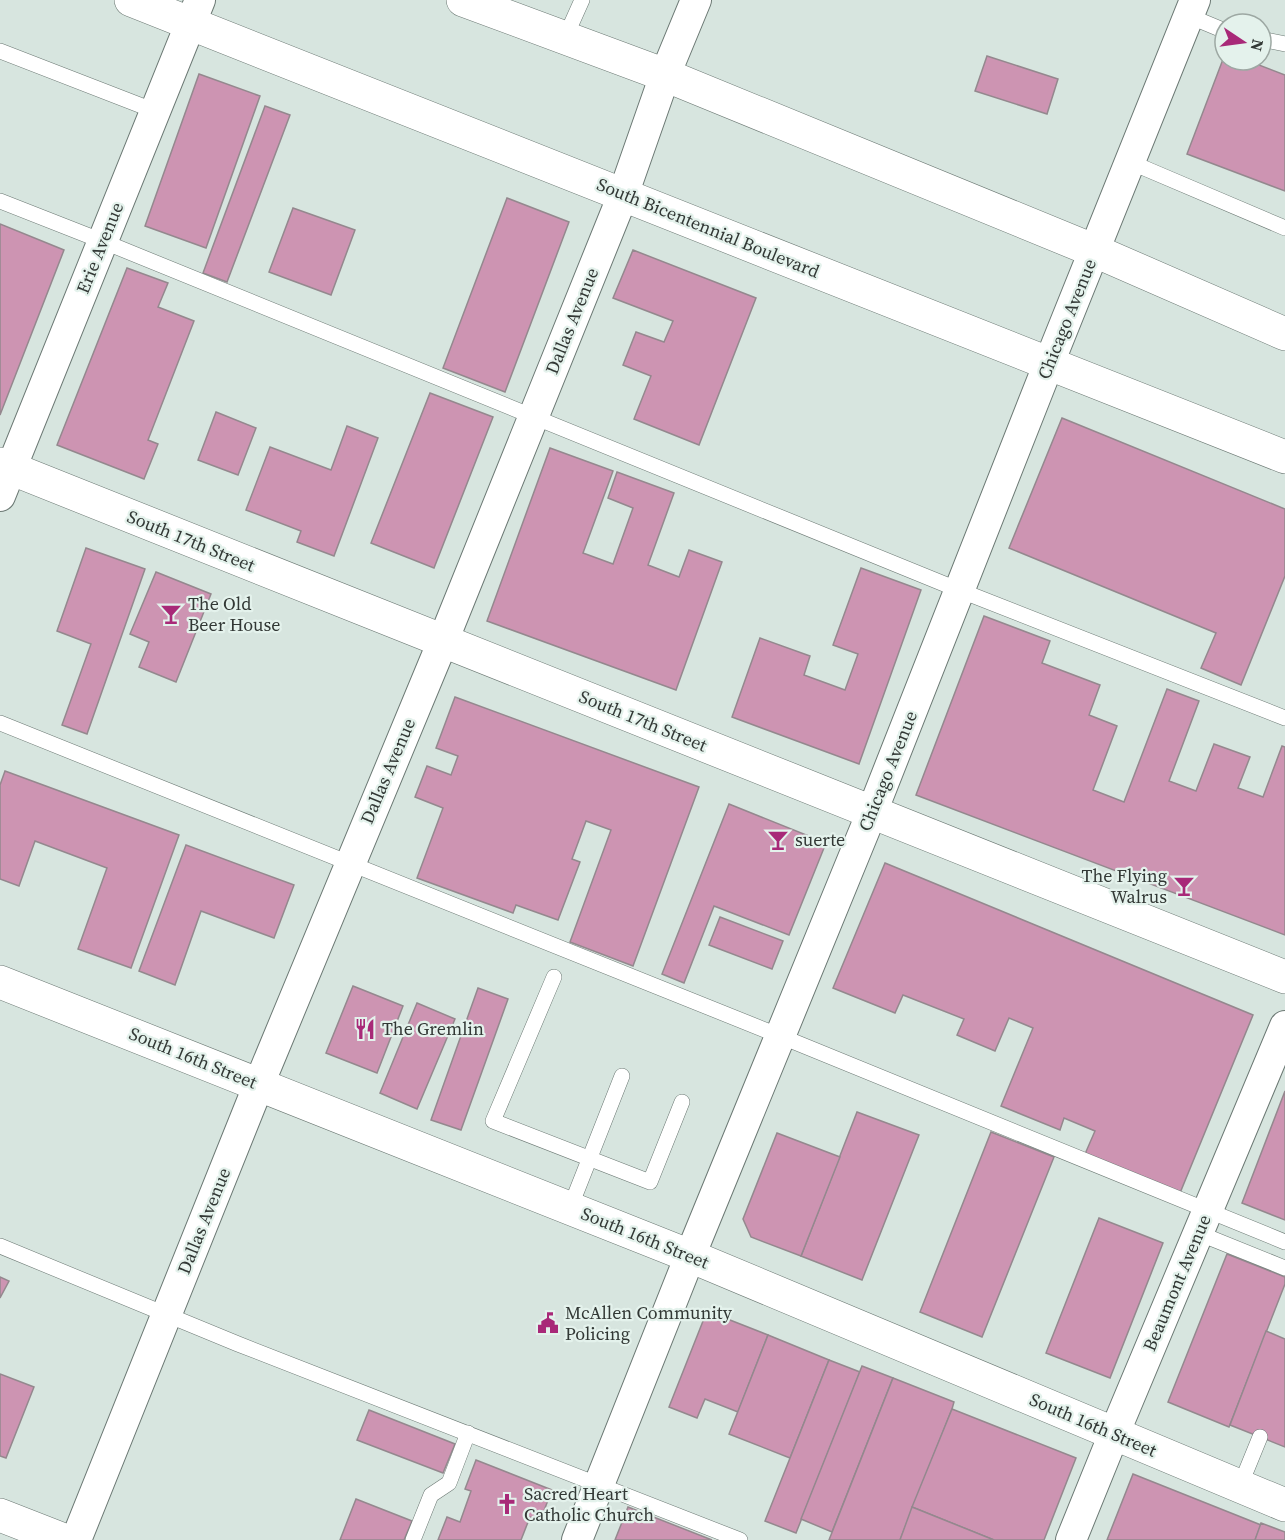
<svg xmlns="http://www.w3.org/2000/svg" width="1285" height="1540" font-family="'Source Serif 4',serif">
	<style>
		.building { fill: #cd94b2; stroke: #94888e; stroke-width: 1.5 }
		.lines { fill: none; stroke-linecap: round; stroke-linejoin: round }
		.lane-casing { stroke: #6c7974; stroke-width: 16 }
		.street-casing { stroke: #6c7974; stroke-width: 32 }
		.secondary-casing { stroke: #6c7974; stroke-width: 34 }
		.lane { stroke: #fff; stroke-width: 15 }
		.street { stroke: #fff; stroke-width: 30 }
		.secondary { stroke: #fff; stroke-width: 33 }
		.labels { text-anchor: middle; stroke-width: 4.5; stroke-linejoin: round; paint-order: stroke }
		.street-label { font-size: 18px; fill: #323835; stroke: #e4f2ec }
		.poi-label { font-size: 18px; fill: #323835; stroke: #e4f2ec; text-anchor: start }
	</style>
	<rect width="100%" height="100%" fill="#d7e5df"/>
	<g class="building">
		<polygon points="1225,54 1225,60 1246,60 1285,75 1285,191 1187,154"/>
		<polygon points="987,56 1058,79 1047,114 975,91"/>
		<polygon points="199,74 260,96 206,248 145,226"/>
		<polygon points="265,106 290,115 227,282 203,273"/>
		<polygon points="507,198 569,222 505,392 443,368"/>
		<polygon points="293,208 355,230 331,295 269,272"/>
		<polygon points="0,224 64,250 0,415"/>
		<polygon points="633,250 756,298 699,445 634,419 651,376 623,365 636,332 664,342 673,321 613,298"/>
		<polygon points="127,268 168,283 158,307 194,321 148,440 158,444 144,479 57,445"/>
		<polygon points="430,393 493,417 434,568 371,543"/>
		<polygon points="216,412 256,428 238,475 198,460"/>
		<polygon points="1062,418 1285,509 1285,576 1241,685 1201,668 1216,633 1009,548"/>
		<polygon points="347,426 378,438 334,556 297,542 301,531 246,510 270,447 331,470"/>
		<polygon points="550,448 613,471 583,553 613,564 633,508 608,498 617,472 674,493 648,565 679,577 689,550 722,562 676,690 487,621"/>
		<polygon points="86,548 145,569 87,734 62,725 91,644 57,631"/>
		<polygon points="861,568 921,590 859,764 732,717 760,638 810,656 804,675 845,690 858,654 833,645"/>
		<polygon points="156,572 211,594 176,682 139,667 149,642 130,634"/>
		<polygon points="984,616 1050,641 1042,663 1100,685 1089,715 1117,726 1093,790 1124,802 1167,689 1199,701 1169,781 1196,791 1214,744 1250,757 1238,788 1263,797 1282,746 1285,747 1285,935 916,795"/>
		<polygon points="455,697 699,787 633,966 570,942 611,830 586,821 572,859 580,862 558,920 516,905 513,913 417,878 443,808 415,797 427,766 451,775 458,756 436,748"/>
		<polygon points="5,771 179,835 131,968 78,949 107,868 35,841 19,886 0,879 0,785"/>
		<polygon points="729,804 826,843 789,935 714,906 684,983 662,974"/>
		<polygon points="186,845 294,885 274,938 201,911 175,985 139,971"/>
		<polygon points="885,863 1253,1015 1180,1193 1085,1154 1095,1131 1064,1118 1060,1130 1001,1106 1033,1028 1009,1018 995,1051 957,1035 964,1019 903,995 895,1013 833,988"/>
		<polygon points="720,917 783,941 772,969 709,945"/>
		<polygon points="353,986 403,1006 377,1073 326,1053"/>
		<polygon points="478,988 508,999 461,1130 431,1120"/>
		<polygon points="417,1003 455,1019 417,1109 380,1093"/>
		<polygon points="1285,1091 1285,1220 1242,1203"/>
		<polygon points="857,1112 919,1135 862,1280 801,1256"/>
		<polygon points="991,1132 1054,1157 982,1337 920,1312"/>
		<polygon points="777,1133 840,1157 801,1256 751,1237 743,1219"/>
		<polygon points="1099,1218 1163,1243 1110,1378 1046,1353"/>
		<polygon points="1227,1254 1285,1277 1285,1284 1229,1427 1168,1402"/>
		<polygon points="0,1277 9,1281 0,1298"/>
		<polygon points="707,1311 768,1335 738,1412 705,1399 697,1418 669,1407"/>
		<polygon points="1266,1331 1285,1339 1285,1447 1230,1425"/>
		<polygon points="768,1335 829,1360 790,1458 729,1434"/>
		<polygon points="829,1360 860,1372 796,1533 765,1521"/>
		<polygon points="862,1366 893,1378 832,1532 801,1519"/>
		<polygon points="0,1374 34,1387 6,1458 0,1456"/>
		<polygon points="893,1378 954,1402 952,1409 900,1540 829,1540"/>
		<polygon points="952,1409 1076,1458 1044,1540 994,1540 912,1507"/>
		<polygon points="369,1410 455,1444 443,1473 357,1440"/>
		<polygon points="476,1460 552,1490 540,1521 530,1517 521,1540 438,1540 447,1517 460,1522 471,1491 465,1489"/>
		<polygon points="1133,1474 1261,1525 1255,1540 1107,1540"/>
		<polygon points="356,1499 412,1521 404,1540 340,1540"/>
		<polygon points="628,1507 712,1540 615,1540"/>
		<polygon points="912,1507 994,1540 900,1540"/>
		<polygon points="1261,1523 1285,1532 1285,1540 1255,1540"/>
	</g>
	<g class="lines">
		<defs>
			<g id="lane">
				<polyline points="1189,16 1225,31"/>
				<polyline points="565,38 582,0"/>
				<polyline points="1261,39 1285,44"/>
				<polyline points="0,51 155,111"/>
				<polyline points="1130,162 1285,228"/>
				<polyline points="0,201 102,241 959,590 1285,718"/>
				<polyline points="0,723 780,1036 1285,1242"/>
				<polyline points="554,977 493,1121 650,1182 682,1102"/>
				<polyline points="570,1208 622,1076"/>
				<polyline points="1198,1233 1285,1268"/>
				<polyline points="0,1246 238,1344 740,1540"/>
				<polyline points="1240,1486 1260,1437"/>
				<polyline points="413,1540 431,1495 449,1483 468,1433"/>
			</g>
			<g id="street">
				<polyline points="0,496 200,0"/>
				<polyline points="76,1540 259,1084 443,641 623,195 665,75 696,0"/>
				<polyline points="577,1540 690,1256 872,812 1049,363 1195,0"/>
				<polyline points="1071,1540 1114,1434 1285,1026"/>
			</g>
			<g id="secondary">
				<polyline points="131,0 1285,457"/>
				<polyline points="463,0 665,75 1095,251 1285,334"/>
				<polyline points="0,464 1285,977"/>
				<polyline points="0,982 690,1256 1285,1505"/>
				<polyline points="0,1515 64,1540"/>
			</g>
		</defs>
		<use href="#lane" class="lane-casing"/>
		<use href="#street" class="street-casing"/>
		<use href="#secondary" class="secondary-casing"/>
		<use href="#lane" class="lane"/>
		<use href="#street" class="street"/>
		<use href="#secondary" class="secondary"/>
	</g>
	<defs>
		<symbol id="bar-bare" viewBox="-9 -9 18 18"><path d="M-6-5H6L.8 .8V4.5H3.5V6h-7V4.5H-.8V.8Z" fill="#a82978" stroke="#e4f2ec" stroke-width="2.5" paint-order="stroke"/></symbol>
		<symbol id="restaurant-bare" viewBox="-9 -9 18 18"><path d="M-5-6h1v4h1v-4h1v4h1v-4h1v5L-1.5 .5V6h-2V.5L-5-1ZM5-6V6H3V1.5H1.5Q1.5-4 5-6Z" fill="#a82978" stroke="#e4f2ec" stroke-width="2.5" paint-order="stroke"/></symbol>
		<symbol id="civic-bare" viewBox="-9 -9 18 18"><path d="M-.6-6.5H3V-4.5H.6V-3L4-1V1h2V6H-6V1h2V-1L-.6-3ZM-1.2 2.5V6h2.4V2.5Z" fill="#a82978" stroke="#e4f2ec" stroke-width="2.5" paint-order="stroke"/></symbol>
		<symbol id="church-bare" viewBox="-9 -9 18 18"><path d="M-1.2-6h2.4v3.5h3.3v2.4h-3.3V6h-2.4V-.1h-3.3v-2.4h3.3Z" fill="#a82978" stroke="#e4f2ec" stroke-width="2.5" paint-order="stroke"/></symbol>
	</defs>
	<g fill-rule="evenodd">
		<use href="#bar-bare" x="156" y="599" width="30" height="30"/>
		<use href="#bar-bare" x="763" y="825" width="30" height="30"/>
		<use href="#bar-bare" x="1169" y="871" width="30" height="30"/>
		<use href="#restaurant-bare" x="350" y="1014" width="30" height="30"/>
		<use href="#civic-bare" x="533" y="1308" width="30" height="30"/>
		<use href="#church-bare" x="492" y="1489" width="30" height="30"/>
	</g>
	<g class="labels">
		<g class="street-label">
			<text transform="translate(708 228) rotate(22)" y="6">South Bicentennial Boulevard</text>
			<text transform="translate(100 248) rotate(-68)" y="6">Erie Avenue</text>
			<text transform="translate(1067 319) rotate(-68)" y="6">Chicago Avenue</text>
			<text transform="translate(572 321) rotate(-68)" y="6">Dallas Avenue</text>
			<text transform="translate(191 541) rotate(22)" y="6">South 17th Street</text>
			<text transform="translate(643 721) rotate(22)" y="6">South 17th Street</text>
			<text transform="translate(388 771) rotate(-67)" y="6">Dallas Avenue</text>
			<text transform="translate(888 771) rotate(-68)" y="6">Chicago Avenue</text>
			<text transform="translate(193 1058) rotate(22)" y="6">South 16th Street</text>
			<text transform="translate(204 1221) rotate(-68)" y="6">Dallas Avenue</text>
			<text transform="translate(645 1238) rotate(22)" y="6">South 16th Street</text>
			<text transform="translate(1177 1283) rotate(-67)" y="6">Beaumont Avenue</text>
			<text transform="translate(1093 1425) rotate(23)" y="6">South 16th Street</text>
		</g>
		<g class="poi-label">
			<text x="188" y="610">The Old<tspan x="188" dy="21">Beer House</tspan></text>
			<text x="795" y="846">suerte</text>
			<text x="1167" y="882" text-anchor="end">The Flying<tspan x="1167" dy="21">Walrus</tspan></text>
			<text x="382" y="1035">The Gremlin</text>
			<text x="565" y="1319">McAllen Community<tspan x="565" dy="21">Policing</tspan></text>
			<text x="524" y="1500">Sacred Heart<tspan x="524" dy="21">Catholic Church</tspan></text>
		</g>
	</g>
	<g transform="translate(1243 42) rotate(103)"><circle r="28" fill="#e4f2ec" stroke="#9da8a3" stroke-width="1.5"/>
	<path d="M0-4.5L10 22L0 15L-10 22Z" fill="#a82978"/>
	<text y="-9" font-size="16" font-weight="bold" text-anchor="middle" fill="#323835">N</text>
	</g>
</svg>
